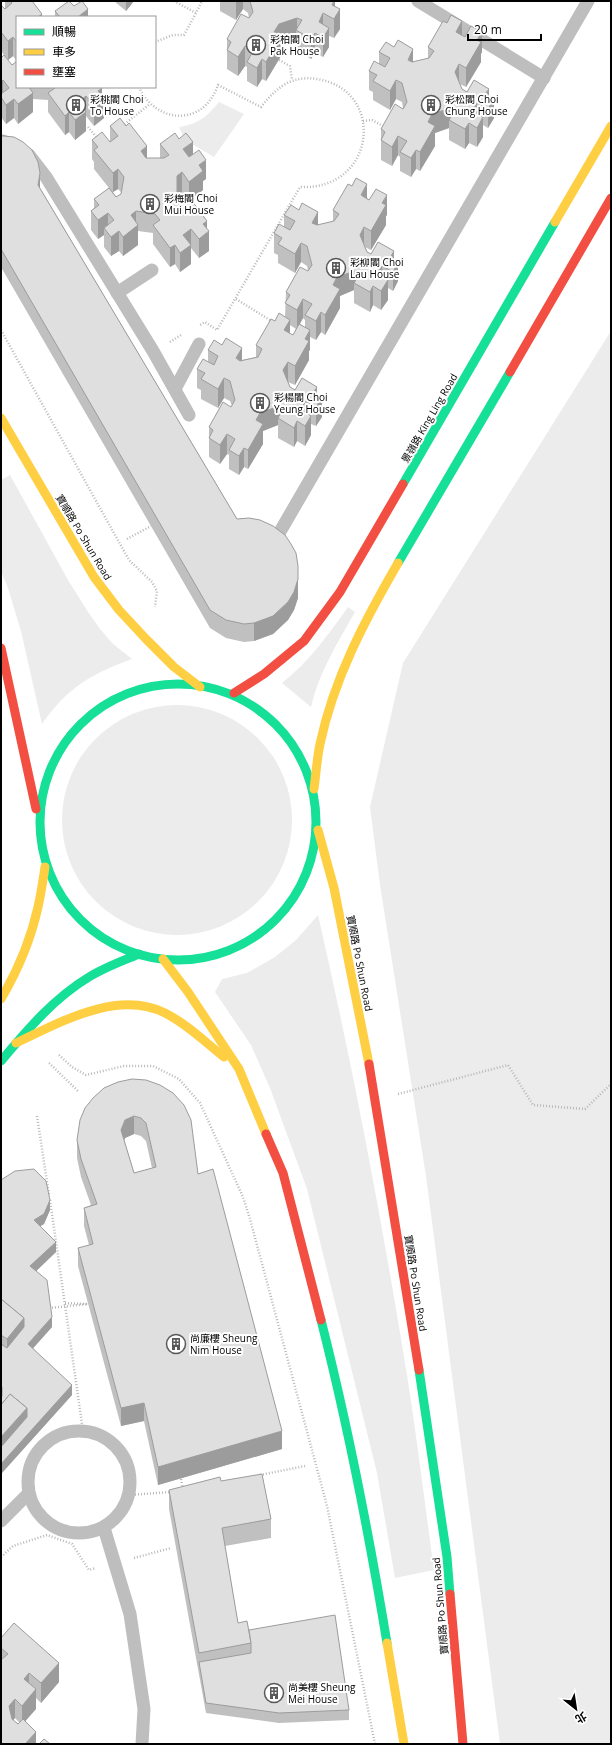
<svg xmlns="http://www.w3.org/2000/svg" width="612" height="1745" font-family="'Open Sans','Noto Sans TC',sans-serif">
	<style>
		.green { fill: #ececec }
		.lines { fill: none; stroke-linecap: round; stroke-linejoin: round }
		.path { stroke: #b9b9b9; stroke-width: 2.5; stroke-dasharray: 1 2; stroke-linecap: butt }
		.lane { stroke: #bebebe; stroke-width: 13 }
		.fast { stroke: #16e098; stroke-width: 9 }
		.slow { stroke: #ffcf43; stroke-width: 9 }
		.jam { stroke: #f24e42; stroke-width: 9 }
		.path-bridge { stroke: #b9b9b9; stroke-width: 2.5; stroke-dasharray: 1 2; stroke-linecap: butt }
		.wall { fill: #c0c0c0; fill-rule: evenodd }
		.shaded-wall { fill: #9c9c9c }
		.building { fill: #dfdfdf; stroke: #9c9c9c; fill-rule: evenodd }
		.labels { text-anchor: middle; stroke-width: 4; stroke-linejoin: round; paint-order: stroke }
		.poi-label { font-size: 10px; fill: #000; stroke: #fff; text-anchor: start }
		.street-label { font-size: 10px; fill: #000; stroke: #fff }
	</style>
	<rect width="100%" height="100%" fill="#fff"/>
	<g class="green">
		<path d="M 219,102 L 244,114 L 214,157 L 185,140 L 179,127 C 198,124 207,117 219,102 Z"/>
		<polygon points="611,331 611,1744 500,1744 426,1176 380,885 370,807 403,663"/>
		<path d="M 10,475 L 68,580 L 88,612 L 100,629 L 113,644 L 132,659 C 91,674 68,687 42,724 L 21,631 L 8,588 L 1,571 L 1,480 Z"/>
		<path d="M 348,607 L 355,612 C 338,642 319,672 311,707 L 282,683 C 310,661 328,635 348,607 Z"/>
		<circle cx="177" cy="820" r="115"/>
		<path d="M 318,915 C 353,1067 382,1221 407,1375 C 417,1439 425,1505 434,1570 L 395,1578 L 377,1473 L 307,1189 L 270,1088 L 251,1045 L 215,992 L 222,979 L 247,973 L 275,957 L 296,940 Z"/>
	</g>
	<g class="lines">
		<g class="path">
			<polyline points="174,1 196,13 202,1"/>
			<polyline points="155,42 173,35 184,35 196,13"/>
			<polyline points="279,60 290,66 292,80"/>
			<path d="M 139,87 C 150,113 182,126 205,106 C 211,100 215,93 218,85 L 261,107 C 276,88 291,75 317,79 C 387,90 376,191 300,187 L 217,330 L 205,322 L 200,325"/>
			<polyline points="363,121 372,120 385,127"/>
			<polyline points="122,126 150,104"/>
			<polyline points="88,127 98,139"/>
			<polyline points="236,299 273,322"/>
			<polyline points="1,330 115,535 129,560 152,582 157,591 155,607"/>
			<polyline points="170,342 181,335"/>
			<polyline points="127,539 151,526"/>
			<polyline points="59,1055 72,1067 86,1075 124,1066 153,1066 179,1079 200,1103 243,1197 250,1219 327,1506 375,1744"/>
			<polyline points="49,1063 78,1091"/>
			<polyline points="398,1094 508,1065 533,1105 585,1109 611,1084"/>
			<polyline points="37,1116 49,1195"/>
			<polyline points="50,1200 83,1431"/>
			<polyline points="65,1303 88,1304"/>
			<polyline points="260,1475 305,1466"/>
			<polyline points="181,1479 183,1489"/>
			<polyline points="129,1495 171,1492"/>
			<polyline points="1,1557 13,1546 47,1535 72,1544 89,1570 96,1568"/>
			<polyline points="134,1558 171,1548"/>
		</g>
		<g class="lane">
			<polyline points="418,1 544,78"/>
			<polyline points="1,141 3,141 29,155 46,177 153,351 189,415"/>
			<polyline points="117,293 152,270"/>
			<polyline points="175,389 199,344"/>
			<polyline points="274,542 588,1"/>
			<circle cx="79" cy="1482" r="51"/>
			<polyline points="1,1521 29,1493"/>
			<polyline points="104,1528 130,1614 144,1709 142,1744"/>
		</g>
		<g class="fast">
			<polyline points="403,484 555,222"/>
			<polyline points="398,563 510,372"/>
			<circle cx="178" cy="822" r="138"/>
			<path d="M 1,1061 C 27,1030 54,998 89,977 C 105,967 122,961 139,954"/>
			<path d="M 321,1320 C 348,1426 369,1534 387,1643"/>
			<polyline points="419,1370 447,1557 450,1594"/>
		</g>
		<g class="slow">
			<polyline points="555,222 611,126"/>
			<polyline points="1,418 94,577 119,610 146,639 174,667 200,687"/>
			<path d="M 314,789 C 316,774 317,758 320,744 C 334,678 365,620 398,563"/>
			<polyline points="318,830 334,888 369,1064"/>
			<polyline points="163,959 188,992 239,1069 266,1134"/>
			<path d="M 1,999 C 18,970 31,939 38,907 C 41,894 43,880 45,867"/>
			<path d="M 16,1043 C 59,1023 117,989 165,1013 C 187,1024 205,1042 224,1057"/>
			<polyline points="387,1643 404,1744"/>
		</g>
		<g class="jam">
			<polyline points="510,372 611,198"/>
			<polyline points="1,648 36,809"/>
			<polyline points="234,693 264,674 304,641 340,592 403,484"/>
			<polyline points="369,1064 419,1370"/>
			<polyline points="266,1134 283,1173 321,1320"/>
			<polyline points="450,1594 463,1744"/>
		</g>
		<polyline class="path-bridge" points="49,1308 88,1304"/>
	</g>
	<g class="wall">
		<polygon points="5,1 32,1 42,17 17,17 17,87 101,87 104,118 94,126 86,116 86,131 75,140 69,132 65,135 48,112 48,100 33,99 33,112 18,124 14,118 6,124 1,117 1,58 12,65 16,62 16,60 13,56 8,60 1,51 1,5 5,9"/>
		<polygon points="114,1 134,1 126,11"/>
		<polygon points="218,1 335,1 335,7 340,29 334,38 329,36 329,47 323,57 315,53 311,59 296,50 296,37 281,43 281,56 266,81 262,79 257,87 247,81 247,67 245,66 238,76 227,69 227,39 249,18 248,13 243,9 236,20 220,11 220,2"/>
		<polygon points="74,6 88,17 55,17 55,11"/>
		<polygon points="462,35 482,52 481,54 481,62 466,87 460,84 462,89 467,92 489,96 494,118 488,128 483,125 483,137 477,147 469,143 465,149 449,140 449,128 435,133 435,146 420,171 416,169 411,177 400,171 400,157 398,155 392,166 381,160 381,129 403,108 402,102 396,99 390,110 373,100 373,92 369,90 369,71 379,63 379,52 413,62 428,59 428,47"/>
		<path d="M 110,126 L 147,158 L 160,158 L 160,144 L 179,139 L 193,154 L 206,179 L 203,181 L 203,190 L 191,200 L 207,229 L 209,251 L 199,258 L 191,248 L 191,264 L 180,272 L 175,264 L 170,267 L 153,244 L 153,233 L 138,231 L 138,245 L 123,256 L 119,251 L 111,256 L 104,247 L 104,235 L 98,239 L 91,230 L 91,211 L 94,208 L 94,199 L 109,188 L 94,169 L 94,162 L 92,159 L 92,140 L 110,142 ZM 118,189 L 121,192 L 121,194 L 116,197 L 113,192 ZM 182,192 L 187,199 L 182,202 L 177,196 L 177,195 Z"/>
		<polygon points="1,136 40,188 237,519 298,584 298,598 294,610 288,620 273,634 254,641 244,642 226,638 210,628 1,267"/>
		<path d="M 367,198 L 387,215 L 386,216 L 386,225 L 371,250 L 365,247 L 367,252 L 371,254 L 394,259 L 398,281 L 393,291 L 388,288 L 388,300 L 381,310 L 373,305 L 370,312 L 354,303 L 354,290 L 340,296 L 340,308 L 325,335 L 321,332 L 316,340 L 310,337 L 310,350 L 309,351 L 309,360 L 295,385 L 288,382 L 290,387 L 295,390 L 317,395 L 322,417 L 316,426 L 311,424 L 311,435 L 305,446 L 297,441 L 294,447 L 278,438 L 278,425 L 263,431 L 263,444 L 248,469 L 244,467 L 239,475 L 229,469 L 229,455 L 227,454 L 220,464 L 209,457 L 209,427 L 232,406 L 230,401 L 224,398 L 218,408 L 201,399 L 201,390 L 197,388 L 197,369 L 208,362 L 208,350 L 222,345 L 242,360 L 256,357 L 256,345 L 275,321 L 285,317 L 286,292 L 308,271 L 307,266 L 301,262 L 295,273 L 278,263 L 278,255 L 274,253 L 274,233 L 284,226 L 284,215 L 318,225 L 333,222 L 333,210 ZM 303,318 L 305,320 L 305,327 L 300,324 ZM 290,325 L 296,329 L 293,335 L 290,334 Z"/>
		<path d="M 118,1082 L 198,1174 L 282,1449 L 158,1485 L 144,1421 L 121,1426 L 78,1266 L 78,1248 L 89,1245 L 84,1226 L 84,1208 L 91,1205 L 81,1177 L 77,1158 L 77,1140 ZM 134,1134 L 141,1136 L 146,1141 L 152,1168 L 134,1173 L 124,1140 L 125,1138 Z"/>
		<polygon points="1,1180 50,1210 44,1224 40,1226 56,1252 36,1271 52,1327 33,1348 72,1395 1,1474"/>
		<polygon points="221,1481 271,1519 271,1538 225,1546 238,1623 349,1710 349,1720 279,1723 206,1713 169,1509 169,1490"/>
		<path d="M 1,1638 L 59,1682 L 41,1703 L 36,1698 L 36,1709 L 25,1721 L 36,1744 L 1,1744 ZM 15,1718 L 20,1723 L 18,1724 L 13,1720 Z"/>
	</g>
	<g class="shaded-wall">
		<polygon points="126,1 134,1 126,11"/>
		<polygon points="236,1 243,1 243,9 236,20"/>
		<polygon points="334,1 335,1 335,17 340,9 340,29 334,38 334,19 332,5"/>
		<polygon points="88,9 88,17 78,17"/>
		<polygon points="323,13 323,32 319,22"/>
		<polygon points="42,14 42,17 38,17"/>
		<polygon points="297,18 297,31 296,30 296,37 281,43 281,56 266,81 266,62 274,32 279,24"/>
		<polygon points="462,21 462,41 456,32"/>
		<polygon points="329,28 329,47 323,57 323,38"/>
		<polygon points="482,32 482,52 481,54 481,62 466,87 466,68 477,40"/>
		<polygon points="315,33 315,53 311,59 311,39"/>
		<polygon points="13,37 13,56 8,60 8,41"/>
		<polygon points="245,46 245,66 238,76 238,57"/>
		<polygon points="413,49 413,69 408,60"/>
		<polygon points="262,59 262,79 257,87 257,68"/>
		<polygon points="459,64 459,84 455,72"/>
		<polygon points="3,80 3,99 1,97 1,82"/>
		<polygon points="396,80 396,99 390,110 390,91"/>
		<polygon points="26,87 31,87 31,94 33,93 33,112 18,124 18,104"/>
		<polygon points="102,88 102,100 104,99 104,118 94,126 94,106 98,91"/>
		<polygon points="489,89 489,107 494,99 494,118 488,128 488,109 485,94"/>
		<polygon points="86,96 86,131 75,140 75,120 79,102"/>
		<polygon points="14,99 14,118 6,124 6,105"/>
		<polygon points="477,103 477,122 472,111"/>
		<polygon points="451,108 451,121 449,120 449,128 435,133 435,146 420,171 420,152 428,122 432,114"/>
		<polygon points="69,112 69,132 65,135 65,116"/>
		<polygon points="483,117 483,137 477,147 477,128"/>
		<polygon points="469,123 469,143 465,149 465,129"/>
		<polygon points="398,136 398,155 392,166 392,147"/>
		<polygon points="193,142 193,161 183,169 183,149"/>
		<polygon points="147,146 147,165 141,151"/>
		<polygon points="416,150 416,169 411,177 411,158"/>
		<polygon points="206,160 206,179 203,181 203,190 189,201 189,182 199,165"/>
		<polygon points="118,169 118,189 113,192 113,173"/>
		<polygon points="182,172 182,192 177,195 177,214 177,176"/>
		<polygon points="40,173 40,192 38,185"/>
		<polygon points="367,184 367,204 361,195"/>
		<polygon points="387,195 387,215 386,216 386,225 371,250 371,231 382,203"/>
		<polygon points="136,211 136,227 138,225 138,245 123,256 123,237 131,215"/>
		<polygon points="318,212 318,232 312,223"/>
		<polygon points="108,213 108,232 104,228 104,235 98,239 98,220"/>
		<polygon points="207,221 207,233 209,231 209,251 199,258 199,239 203,224"/>
		<polygon points="364,227 364,246 360,235"/>
		<polygon points="191,229 191,264 180,272 180,253 183,235"/>
		<polygon points="119,231 119,251 111,256 111,237"/>
		<polygon points="301,243 301,262 295,273 295,254"/>
		<polygon points="175,245 175,264 170,267 170,248"/>
		<polygon points="394,251 394,270 398,262 398,281 393,291 393,272 390,258"/>
		<polygon points="382,266 382,285 377,274"/>
		<polygon points="355,271 355,284 354,283 354,290 340,296 340,308 325,335 325,315 333,285 337,277"/>
		<polygon points="388,280 388,300 381,310 381,291"/>
		<polygon points="373,286 373,305 370,312 370,292"/>
		<polygon points="303,299 303,318 297,329 297,310"/>
		<polygon points="321,312 321,332 316,340 316,321"/>
		<polygon points="290,320 290,339 284,330"/>
		<polygon points="310,330 310,350 309,351 309,360 295,385 295,366 305,339"/>
		<polygon points="242,348 242,367 236,358"/>
		<polygon points="288,362 288,382 283,370"/>
		<polygon points="224,378 224,398 218,408 218,389"/>
		<polygon points="317,387 317,405 322,397 322,417 316,426 316,407 313,393"/>
		<polygon points="305,401 305,420 301,410"/>
		<polygon points="279,406 279,419 278,418 278,425 263,431 263,444 248,469 248,450 256,420 260,413"/>
		<polygon points="311,416 311,435 305,446 305,426"/>
		<polygon points="297,421 297,441 294,447 294,428"/>
		<polygon points="227,434 227,454 220,464 220,445"/>
		<polygon points="244,448 244,467 239,475 239,456"/>
		<polygon points="298,566 298,598 294,610 288,620 273,634 254,641 254,623"/>
		<polygon points="134,1116 134,1134 125,1138 121,1148 121,1130 125,1120"/>
		<polygon points="50,1200 50,1210 44,1224 34,1230 34,1220"/>
		<polygon points="56,1242 56,1252 30,1277 30,1266"/>
		<polygon points="52,1317 52,1327 28,1354 28,1344"/>
		<polygon points="24,1318 24,1338 7,1358 7,1339"/>
		<polygon points="72,1385 72,1395 1,1474 1,1464"/>
		<polygon points="2,1387 2,1406 1,1408 1,1389"/>
		<polygon points="144,1403 144,1421 121,1426 121,1408"/>
		<polygon points="27,1408 27,1427 1,1457 1,1437"/>
		<polygon points="282,1431 282,1449 158,1485 158,1467"/>
		<polygon points="59,1663 59,1682 41,1703 41,1683"/>
		<polygon points="29,1673 29,1692 24,1679"/>
		<polygon points="36,1689 36,1709 22,1725 22,1706"/>
		<polygon points="15,1699 15,1718 9,1725 9,1706"/>
		<polygon points="36,1732 36,1744 26,1744 26,1743"/>
	</g>
	<g class="building">
		<polygon points="10,1 32,1 42,14 38,17 17,17 17,42 13,37 8,41 1,32 1,5 5,9 12,3"/>
		<polygon points="69,1 74,6 82,1 88,9 78,17 60,17 55,11"/>
		<polygon points="250,1 334,1 332,5 340,9 334,19 323,13 319,22 329,28 323,38 315,33 311,39 296,30 302,20 297,18 279,24 274,32 281,36 266,62 262,59 257,68 247,62 253,51 245,46 238,57 227,50 231,42 227,39 241,14 249,18 253,12"/>
		<polygon points="451,15 462,21 456,32 465,37 471,26 482,32 477,40 481,42 466,68 459,64 455,72 462,89 467,92 474,80 489,89 485,94 494,99 488,109 477,103 472,111 483,117 477,128 469,123 465,129 449,120 455,110 451,108 432,114 428,122 435,126 420,152 416,150 411,158 400,152 407,141 398,136 392,147 381,140 385,132 381,129 395,104 403,109 407,102 402,83 396,80 390,91 373,81 377,75 369,71 374,61 385,67 390,58 379,52 386,42 394,47 398,40 413,49 408,60 412,62 429,58 434,51 428,47 443,21 447,23"/>
		<polygon points="4,55 12,65 16,62 17,55 17,87 29,87 33,93 18,104 14,99 6,105 1,97 1,94 9,88 3,80 1,82 1,58"/>
		<polygon points="54,87 101,87 102,88 98,91 104,99 94,106 86,96 79,102 86,112 75,120 69,112 65,116 48,93 55,88"/>
		<polygon points="120,118 126,126 129,123 147,146 141,151 146,158 164,158 169,155 160,144 175,133 179,139 186,133 193,142 183,149 189,157 199,150 206,160 199,165 203,171 189,182 182,172 177,176 177,195 182,202 189,197 207,221 203,224 209,231 199,239 191,229 183,235 191,245 180,253 175,245 170,248 153,225 160,220 155,214 136,211 131,215 138,225 123,237 119,231 111,237 104,228 114,220 108,213 98,220 91,211 99,205 94,199 109,188 116,197 121,194 124,177 118,169 113,173 94,150 98,147 92,140 102,132 110,142 118,136 110,126"/>
		<polygon points="1,136 4,136 14,137 23,142 32,150 38,162 40,173 38,185 237,519 249,518 260,520 273,526 285,535 291,544 296,553 298,566 298,579 294,592 288,602 273,616 254,623 244,624 226,620 210,610 1,249"/>
		<polygon points="356,178 367,184 361,195 369,200 376,189 387,195 382,203 386,205 371,231 364,227 360,235 367,252 371,254 378,242 394,251 390,258 398,262 393,272 382,266 377,274 388,280 381,291 373,286 370,292 354,283 360,273 355,271 337,277 333,285 340,289 325,315 321,312 316,321 305,315 312,304 303,299 297,310 285,303 290,295 286,292 300,267 308,271 312,265 307,246 301,243 295,254 278,244 282,238 274,233 279,224 290,230 295,221 284,215 291,205 299,210 302,203 318,212 312,223 317,225 334,221 339,214 333,210 348,184 352,186"/>
		<polygon points="279,313 290,320 284,330 293,335 299,324 310,330 305,339 309,341 295,366 288,362 283,370 290,387 295,390 302,378 317,387 313,393 322,397 316,407 305,401 301,410 311,416 305,426 297,421 294,428 278,418 283,409 279,406 260,413 256,420 263,424 248,450 244,448 239,456 229,450 235,439 227,434 220,445 209,438 213,430 209,427 223,402 231,407 235,400 230,381 224,378 218,389 201,379 205,373 197,369 203,359 214,365 218,356 208,350 214,340 222,345 226,338 242,348 236,358 240,361 258,357 262,349 256,345 271,319 275,321"/>
		<path d="M 132,1079 L 146,1080 L 160,1085 L 173,1093 L 184,1105 L 191,1120 L 198,1174 L 213,1169 L 282,1431 L 158,1467 L 144,1403 L 121,1408 L 78,1248 L 93,1244 L 84,1208 L 97,1204 L 81,1159 L 77,1140 L 80,1120 L 85,1108 L 93,1098 L 104,1088 L 118,1082 ZM 134,1116 L 141,1118 L 146,1123 L 156,1167 L 134,1173 L 121,1130 L 125,1120 Z"/>
		<polygon points="34,1169 46,1181 50,1200 44,1214 34,1220 56,1242 30,1266 47,1280 52,1317 28,1344 72,1385 1,1464 1,1447 27,1417 27,1408 10,1394 1,1405 1,1398 2,1396 2,1387 1,1386 1,1344 7,1348 24,1327 24,1318 1,1299 1,1180 15,1171"/>
		<polygon points="1,1299 24,1318 7,1339 1,1335"/>
		<polygon points="10,1394 27,1408 1,1437 1,1405"/>
		<polygon points="262,1474 271,1519 222,1528 238,1623 247,1621 251,1643 199,1653 169,1490 220,1477 221,1481"/>
		<polygon points="335,1615 349,1710 279,1713 206,1703 199,1662 251,1653 251,1643 249,1630"/>
		<polygon points="14,1623 59,1663 41,1683 29,1673 24,1679 36,1689 22,1706 15,1699 9,1706 12,1719 18,1724 23,1719 36,1732 26,1743 27,1744 1,1744 1,1658 2,1659 8,1654 1,1648 1,1638"/>
		<polygon points="44,1739 50,1744 39,1744"/>
	</g>
	<defs>
		<symbol id="building-ring" viewBox="-11 -11 22 22"><circle r="9.5" fill="#fff" stroke="#595959" stroke-width="1.5"/><path d="M-4-6H4V6H1V3H-1V6H-4ZM-2.5-4.3h1.7v1.8h-1.7ZM.8-4.3h1.7v1.8H.8ZM-2.5-1h1.7V.8h-1.7ZM.8-1h1.7V.8H.8Z" fill="#595959"/></symbol>
	</defs>
	<g fill-rule="evenodd">
		<use href="#building-ring" x="245" y="34" width="22" height="22"/>
		<use href="#building-ring" x="65" y="94" width="22" height="22"/>
		<use href="#building-ring" x="420" y="94" width="22" height="22"/>
		<use href="#building-ring" x="139" y="193" width="22" height="22"/>
		<use href="#building-ring" x="325" y="257" width="22" height="22"/>
		<use href="#building-ring" x="249" y="392" width="22" height="22"/>
		<use href="#building-ring" x="165" y="1333" width="22" height="22"/>
		<use href="#building-ring" x="263" y="1682" width="22" height="22"/>
	</g>
	<g class="labels">
		<g class="poi-label">
			<text x="270" y="43">彩柏閣 Choi<tspan x="270" dy="12">Pak House</tspan></text>
			<text x="90" y="103">彩桃閣 Choi<tspan x="90" dy="12">To House</tspan></text>
			<text x="445" y="103">彩松閣 Choi<tspan x="445" dy="12">Chung House</tspan></text>
			<text x="164" y="202">彩梅閣 Choi<tspan x="164" dy="12">Mui House</tspan></text>
			<text x="350" y="266">彩柳閣 Choi<tspan x="350" dy="12">Lau House</tspan></text>
			<text x="274" y="401">彩楊閣 Choi<tspan x="274" dy="12">Yeung House</tspan></text>
			<text x="190" y="1342">尚廉樓 Sheung<tspan x="190" dy="12">Nim House</tspan></text>
			<text x="288" y="1691">尚美樓 Sheung<tspan x="288" dy="12">Mei House</tspan></text>
		</g>
		<g class="street-label">
			<text transform="translate(429 418) rotate(-60)" y="4">景嶺路 King Ling Road</text>
			<text transform="translate(84 537) rotate(59)" y="4">寶順路 Po Shun Road</text>
			<text transform="translate(360 963) rotate(79)" y="4">寶順路 Po Shun Road</text>
			<text transform="translate(416 1283) rotate(81)" y="4">寶順路 Po Shun Road</text>
			<text transform="translate(440 1606) rotate(-95)" y="4">寶順路 Po Shun Road</text>
		</g>
	</g>
	<rect width="612" height="1745" fill="none" stroke="#000000" stroke-width="4"/>
	<rect x="16" y="16" width="140" height="72" fill="#ffffff" stroke="#999999"/>
	<rect x="24" y="29" width="20" height="6" fill="#16e098" stroke="#999999"/>
	<text x="52" y="36" font-size="12" fill="#000000">順暢</text>
	<rect x="24" y="49" width="20" height="6" fill="#ffcf43" stroke="#999999"/>
	<text x="52" y="56" font-size="12" fill="#000000">車多</text>
	<rect x="24" y="69" width="20" height="6" fill="#f24e42" stroke="#999999"/>
	<text x="52" y="76" font-size="12" fill="#000000">壅塞</text>
	<g transform="translate(576 1709) rotate(150)" stroke="#ffffff" stroke-width="3" paint-order="stroke">
	<path d="M0-3L7 15L0 10L-7 15Z" fill="#000000"/>
	<text y="-6" font-size="11" font-weight="bold" text-anchor="middle" fill="#000000">北</text>
	</g>
	<path d="M468 34v6h73v-6" fill="none" stroke="#000000" stroke-width="2"/>
	<text x="474" y="34" font-size="12" fill="#000000" stroke="#ffffff" stroke-width="3" paint-order="stroke">20 m</text>
</svg>
